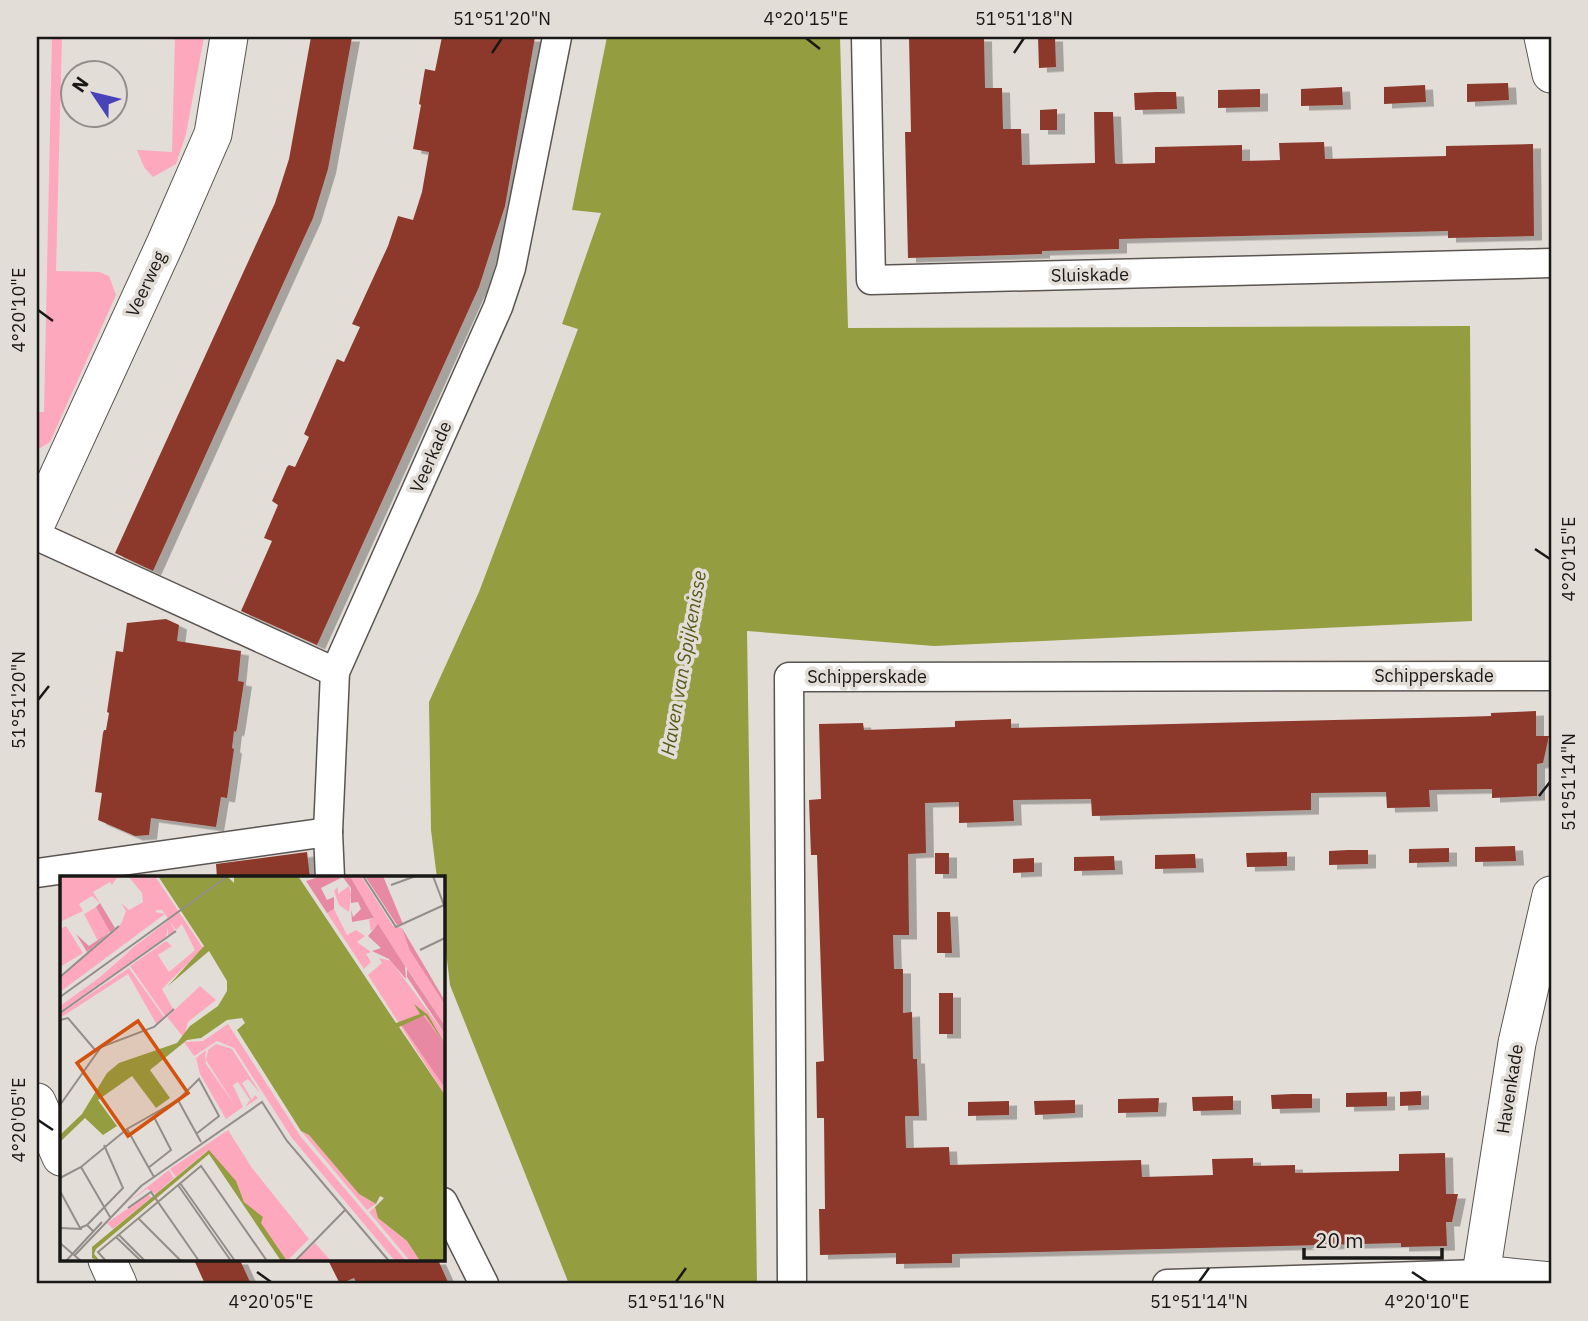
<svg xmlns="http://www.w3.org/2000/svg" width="1588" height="1321" font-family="'IBM Plex Sans',sans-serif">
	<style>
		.green { fill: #fea8be }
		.water { fill: #949d3f }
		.building { fill: #8c382b; filter: url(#shadow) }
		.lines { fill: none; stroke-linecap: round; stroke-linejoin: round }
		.pedestrian-casing { stroke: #5b5552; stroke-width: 31 }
		.minor-casing { stroke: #5b5552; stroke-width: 39 }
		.pedestrian { stroke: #fff; stroke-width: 28 }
		.minor { stroke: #fff; stroke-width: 37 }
		.ticks { fill: none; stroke: #1a1816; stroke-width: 2.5 }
		.labels { text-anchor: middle; stroke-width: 7; stroke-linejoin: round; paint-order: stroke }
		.street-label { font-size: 18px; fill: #1a1816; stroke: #e3ddd8 }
		.water-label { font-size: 19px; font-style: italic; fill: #555a17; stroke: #e3ddd8 }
		.inset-road { fill: none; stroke: #938e8a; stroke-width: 2 }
		.view { fill: #d3520d; fill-opacity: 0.15; stroke: #d3520d; stroke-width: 3.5 }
		.inset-edge { fill: none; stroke: #1a1816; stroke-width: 3.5 }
		.neatline { fill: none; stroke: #1a1816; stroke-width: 2.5 }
		.ticks-label { font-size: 18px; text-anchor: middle; fill: #1a1816 }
	</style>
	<defs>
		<filter id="shadow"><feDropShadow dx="8" dy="4.5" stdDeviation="0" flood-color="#0004"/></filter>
	</defs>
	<rect width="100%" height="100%" fill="#e3ddd8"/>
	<g class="green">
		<polygon points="52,37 62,37 56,271 99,272 109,276 116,295 50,442 37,450 37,412 44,412"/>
		<polygon points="175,37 204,37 186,134 176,164 153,177 144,167 137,150 172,152"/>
	</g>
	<polygon class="water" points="607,37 840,37 848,328 1470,326 1472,621 934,646 747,631 757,1284 569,1284 450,985 443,926 443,878 437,878 431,830 429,702 479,592 578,329 562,324 601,213 572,210"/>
	<g class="building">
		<polygon points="311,37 352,37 328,169 313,218 297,253 153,571 115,553 275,203 289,159"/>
		<polygon points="442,37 535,37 505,206 479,287 317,645 241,611 272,541 264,538 278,505 272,501 287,467 289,465 295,467 309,437 304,434 337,359 344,362 360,327 352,324 388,246 398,216 413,220 422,192 429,152 413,149 421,105 419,104 425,69 435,71"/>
		<polygon points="909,37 984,37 985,88 1002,88 1003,129 1021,129 1022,165 1095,163 1094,112 1113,112 1115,163 1117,164 1155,163 1155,147 1242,145 1242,161 1280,160 1279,143 1324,142 1325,159 1446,156 1446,146 1533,144 1534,236 1448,238 1448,231 1159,238 1119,239 1119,249 1042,251 1042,254 908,258 905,132 911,132"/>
		<polygon points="1038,37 1055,37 1056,67 1039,68"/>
		<polygon points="1508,83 1509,100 1467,102 1467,84"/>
		<polygon points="1425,85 1426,102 1384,104 1384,87"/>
		<polygon points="1342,87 1343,105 1301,106 1301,89"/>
		<polygon points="1260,89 1260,107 1218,108 1218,90"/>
		<polygon points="1157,92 1176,92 1177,109 1135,110 1134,93"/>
		<polygon points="1057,109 1057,130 1040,130 1040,110"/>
		<polygon points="166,619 179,625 177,641 241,651 238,681 244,682 237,728 236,732 234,731 232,748 234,749 227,798 221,797 216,827 151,818 149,835 135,836 98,820 102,793 95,792 103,733 104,730 106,730 109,713 107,712 116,651 123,652 127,623"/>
		<polygon points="1536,711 1536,736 1549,736 1543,763 1537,764 1537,796 1492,798 1492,789 1429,790 1430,807 1387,808 1386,792 1311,793 1311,810 1092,816 1091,799 1013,800 1014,821 959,823 959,802 925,803 926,853 908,854 909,935 893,935 894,969 903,969 903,1013 912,1012 913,1059 917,1059 919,1116 905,1116 906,1148 949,1147 950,1165 1141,1160 1142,1177 1213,1175 1212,1159 1253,1158 1253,1166 1295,1165 1295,1173 1399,1171 1399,1154 1445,1153 1446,1194 1458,1194 1452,1222 1446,1222 1447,1246 1401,1247 1401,1243 952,1254 952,1263 896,1264 896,1253 820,1255 819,1209 825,1209 824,1118 817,1118 816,1062 824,1061 817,855 811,855 809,800 821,799 819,724 863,723 864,730 955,727 955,721 1011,719 1011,728 1459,717 1491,716 1491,713"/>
		<polygon points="1515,846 1516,861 1475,862 1475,847"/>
		<polygon points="1449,848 1449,862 1409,863 1409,849"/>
		<polygon points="1348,850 1368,850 1368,864 1329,865 1329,851"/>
		<polygon points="307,852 310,878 217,878 216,864"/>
		<polygon points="1287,852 1287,866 1247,867 1246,853"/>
		<rect x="935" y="853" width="14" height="21"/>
		<polygon points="1195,854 1196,868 1155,869 1155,855"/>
		<polygon points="1114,856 1115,870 1074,871 1074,857"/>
		<polygon points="1034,858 1034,872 1013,873 1013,859"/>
		<polygon points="937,912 950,912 952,953 937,953"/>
		<rect x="939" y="993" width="14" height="41"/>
		<polygon points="1421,1091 1421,1105 1400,1106 1400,1092"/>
		<polygon points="1387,1092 1387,1106 1346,1107 1346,1093"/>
		<polygon points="1292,1094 1312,1094 1312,1108 1272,1109 1271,1095"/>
		<polygon points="1233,1096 1233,1110 1193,1111 1192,1097"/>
		<polygon points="1159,1098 1158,1112 1118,1113 1118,1099"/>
		<polygon points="1075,1100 1075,1113 1035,1115 1034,1101"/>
		<polygon points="1009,1101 1009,1115 968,1116 968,1102"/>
		<polygon points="194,1260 240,1260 251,1284 205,1284"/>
		<polygon points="328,1260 438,1260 449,1284 357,1284 354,1278 340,1284"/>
	</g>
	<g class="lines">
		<defs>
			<g id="pedestrian">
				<polyline points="866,37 871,280 1551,263"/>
				<polyline points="37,536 335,672"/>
				<polyline points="37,873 328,832"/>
				<polyline points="330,878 328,832 335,672 498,307 511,268 557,37"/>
				<polyline points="443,1202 484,1284"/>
				<polyline points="792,1284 789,677 1551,676"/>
				<polyline points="1167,1284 1481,1274"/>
			</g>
			<g id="minor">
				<polyline points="1543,37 1551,74"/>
				<polyline points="37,522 165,244 213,134 229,37"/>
				<polyline points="37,1102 61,1157"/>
				<polyline points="107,1260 118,1284"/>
				<polyline points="1481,1274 1551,1281"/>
				<polyline points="1480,1284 1481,1274 1517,1043 1551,895"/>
			</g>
		</defs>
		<use href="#pedestrian" class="pedestrian-casing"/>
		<use href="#minor" class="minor-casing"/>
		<use href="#pedestrian" class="pedestrian"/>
		<use href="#minor" class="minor"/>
	</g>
	<path class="ticks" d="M 806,38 L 820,49M 492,53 L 502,38M 1014,53 L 1024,38M 38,310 L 53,321M 1535,549 L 1550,559M 38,700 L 49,686M 1539,796 L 1550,782M 38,1120 L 53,1130M 257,1272 L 271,1282M 1412,1272 L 1427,1282M 676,1282 L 686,1268M 1199,1282 L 1209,1268"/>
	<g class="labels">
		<g class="street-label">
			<text transform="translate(1090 275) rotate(-1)" y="6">Sluiskade</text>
			<text transform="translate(146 284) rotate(-65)" y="6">Veerweg</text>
			<text transform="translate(431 457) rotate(-66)" y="6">Veerkade</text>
			<text x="1434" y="682">Schipperskade</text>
			<text x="867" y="683">Schipperskade</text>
			<text transform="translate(1510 1089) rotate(-81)" y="6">Havenkade</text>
		</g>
		<g class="water-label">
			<text transform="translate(683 663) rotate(-80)" y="7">Haven van Spijkenisse</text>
		</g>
	</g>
	<g transform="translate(60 876)">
		<rect width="385" height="385" fill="#e3ddd8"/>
		<path d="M 0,0 L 58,0 L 52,9 L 50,6 L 33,16 L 40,27 L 32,20 L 19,28 L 23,35 L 0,46 ZM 68,0 L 95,0 L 143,72 L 102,113 L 113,133 L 105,140 L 70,90 L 106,65 L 112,70 L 98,79 L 109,96 L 135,74 L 122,48 L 116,54 L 102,34 L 97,34 L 95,36 L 105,38 L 0,116 L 0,102 L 61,48 L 66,35 L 61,27 L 69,34 L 83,26 L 82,17 ZM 290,0 L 301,0 L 333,50 L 342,52 L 349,73 L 385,129 L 385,150 L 318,49 L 311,55 L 309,44 L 314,42 ZM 289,10 L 291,19 L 289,36 L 279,29 L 274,15 L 278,11 L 278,18 ZM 36,31 L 50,55 L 38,65 L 24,38 ZM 274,33 L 287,59 L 296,54 L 305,60 L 297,66 L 311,76 L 306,78 L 311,86 L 304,93 L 267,37 ZM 109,44 L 115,55 L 108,60 L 108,51 L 106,61 L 0,136 L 0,130 L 40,101 L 81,65 L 10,120 ZM 6,50 L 23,77 L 0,91 L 0,53 ZM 319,82 L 331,85 L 385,158 L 385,219 L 308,99 L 322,87 ZM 69,92 L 104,141 L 97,149 L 68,98 L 0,142 L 0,138 ZM 140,110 L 156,124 L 128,146 L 124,162 L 107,141 ZM 168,148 L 241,261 L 346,385 L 335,385 L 232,262 L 174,172 L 157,165 L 134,180 L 124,166 L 143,165 ZM 156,168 L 172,173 L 201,218 L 188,203 L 182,207 L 192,224 L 195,219 L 198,222 L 185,231 L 190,224 L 178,206 L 173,209 L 183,231 L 166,243 L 140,198 L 136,182 L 146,174 L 145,180 L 146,188 L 175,229 L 146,184 L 148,174 ZM 168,254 L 192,292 L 249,363 L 227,385 L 147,275 L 116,301 L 110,293 ZM 241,255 L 249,259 L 299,318 L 316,328 L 307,334 ZM 109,294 L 114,302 L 96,318 L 87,313 L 67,327 ZM 87,319 L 92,321 L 53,353 L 47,347 ZM 315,331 L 318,342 L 347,365 L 360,385 L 350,385 L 309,336 ZM 255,367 L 271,385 L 236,385 Z" fill="#fea8be"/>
		<path d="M 261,0 L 281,2 L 261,12 L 267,24 L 274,21 L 274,33 L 267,37 L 246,5 ZM 282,0 L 290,0 L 314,42 L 292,46 L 291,33 L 293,41 L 301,33 L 298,26 L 291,27 L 291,12 ZM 305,0 L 323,0 L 343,48 L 337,49 ZM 40,27 L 55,52 L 27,76 L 16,58 L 29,70 L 50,56 L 36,31 ZM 318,48 L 345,90 L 346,103 L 329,83 L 312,75 L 321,72 L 308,60 ZM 342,52 L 385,125 L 385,129 L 349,73 ZM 347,93 L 385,150 L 385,158 L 347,101 ZM 363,139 L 385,168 L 385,212 L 341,148 Z" fill="#e789a3"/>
		<path d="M 98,0 L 167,0 L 174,7 L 174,0 L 238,0 L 336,147 L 360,138 L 354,128 L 368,139 L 385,168 L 365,139 L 339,151 L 385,219 L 385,385 L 360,385 L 347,365 L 318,342 L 315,331 L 324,322 L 320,320 L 316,328 L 299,318 L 249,259 L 241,255 L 177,154 L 185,147 L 182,142 L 167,144 L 141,162 L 127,164 L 90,194 L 110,222 L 96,232 L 72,200 L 38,224 L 57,250 L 43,259 L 25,242 L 0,266 L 0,259 L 22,238 L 47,197 L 59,187 L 117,167 L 130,150 L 158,130 L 167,115 L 167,105 L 149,75 L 108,110 L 144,70 ZM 149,274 L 176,305 L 184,326 L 203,341 L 201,347 L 227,385 L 221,385 L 149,278 L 36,373 L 34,378 L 40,385 L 32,382 L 32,371 Z" fill="#949d3f"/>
		<path class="inset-road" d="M 303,0 L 336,51 L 384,29M 373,0 L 385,32M 331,9 L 356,0M 360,74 L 385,62M 0,101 L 59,50M 0,121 L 168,0M 0,137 L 116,55M 0,144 L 8,142 L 36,175M 118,224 L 141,266M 0,229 L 41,171 L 94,151 L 114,133M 67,253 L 94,301M 21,291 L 50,341M 88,292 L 111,274 L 94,241M 0,302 L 21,291 L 67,253 L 118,224 L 139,203 L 159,240 L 136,258M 120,307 L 175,385M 118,309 L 171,385M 0,315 L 20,352 L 27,349 L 33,355M 68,332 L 91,316 L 139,385M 78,342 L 121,385M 27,349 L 63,312 L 44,269M 0,352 L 22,353M 59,359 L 85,385M 56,361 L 81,385M 0,367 L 21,385M 14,380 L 81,310 L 202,226 L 227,265 L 329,385M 6,385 L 42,346M 46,385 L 38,376 L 141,290 L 207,385M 235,385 L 285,334"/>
		<path class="view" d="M 78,145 L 128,217 L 68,260 L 17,187 Z"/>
		<rect width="385" height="385" class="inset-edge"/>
	</g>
	<rect width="1588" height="1321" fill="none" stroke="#e3ddd8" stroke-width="77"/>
	<g transform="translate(94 94) rotate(305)"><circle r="33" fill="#e3ddd8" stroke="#938e8a" stroke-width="2"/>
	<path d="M0-5L12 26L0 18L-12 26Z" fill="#4943b9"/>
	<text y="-10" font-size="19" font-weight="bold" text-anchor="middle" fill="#1a1816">N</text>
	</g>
	<path d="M1304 1248v10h138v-10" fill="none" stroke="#1a1816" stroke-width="3.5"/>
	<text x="1315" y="1248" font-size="21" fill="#1a1816" stroke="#e3ddd8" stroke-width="5" paint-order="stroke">20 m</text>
	<rect x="38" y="38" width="1512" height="1244" class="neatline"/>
	<g class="ticks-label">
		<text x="502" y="25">51°51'20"N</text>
		<text x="806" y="25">4°20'15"E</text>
		<text x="1024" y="25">51°51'18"N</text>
		<text transform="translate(19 310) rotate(-90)" y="6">4°20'10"E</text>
		<text transform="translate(1569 559) rotate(-90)" y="6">4°20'15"E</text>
		<text transform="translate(19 700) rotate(-90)" y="6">51°51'20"N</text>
		<text transform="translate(1569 782) rotate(-90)" y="6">51°51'14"N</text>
		<text transform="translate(19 1120) rotate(-90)" y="6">4°20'05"E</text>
		<text x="271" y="1308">4°20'05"E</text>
		<text x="676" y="1308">51°51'16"N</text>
		<text x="1199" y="1308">51°51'14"N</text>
		<text x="1427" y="1308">4°20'10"E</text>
	</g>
</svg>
